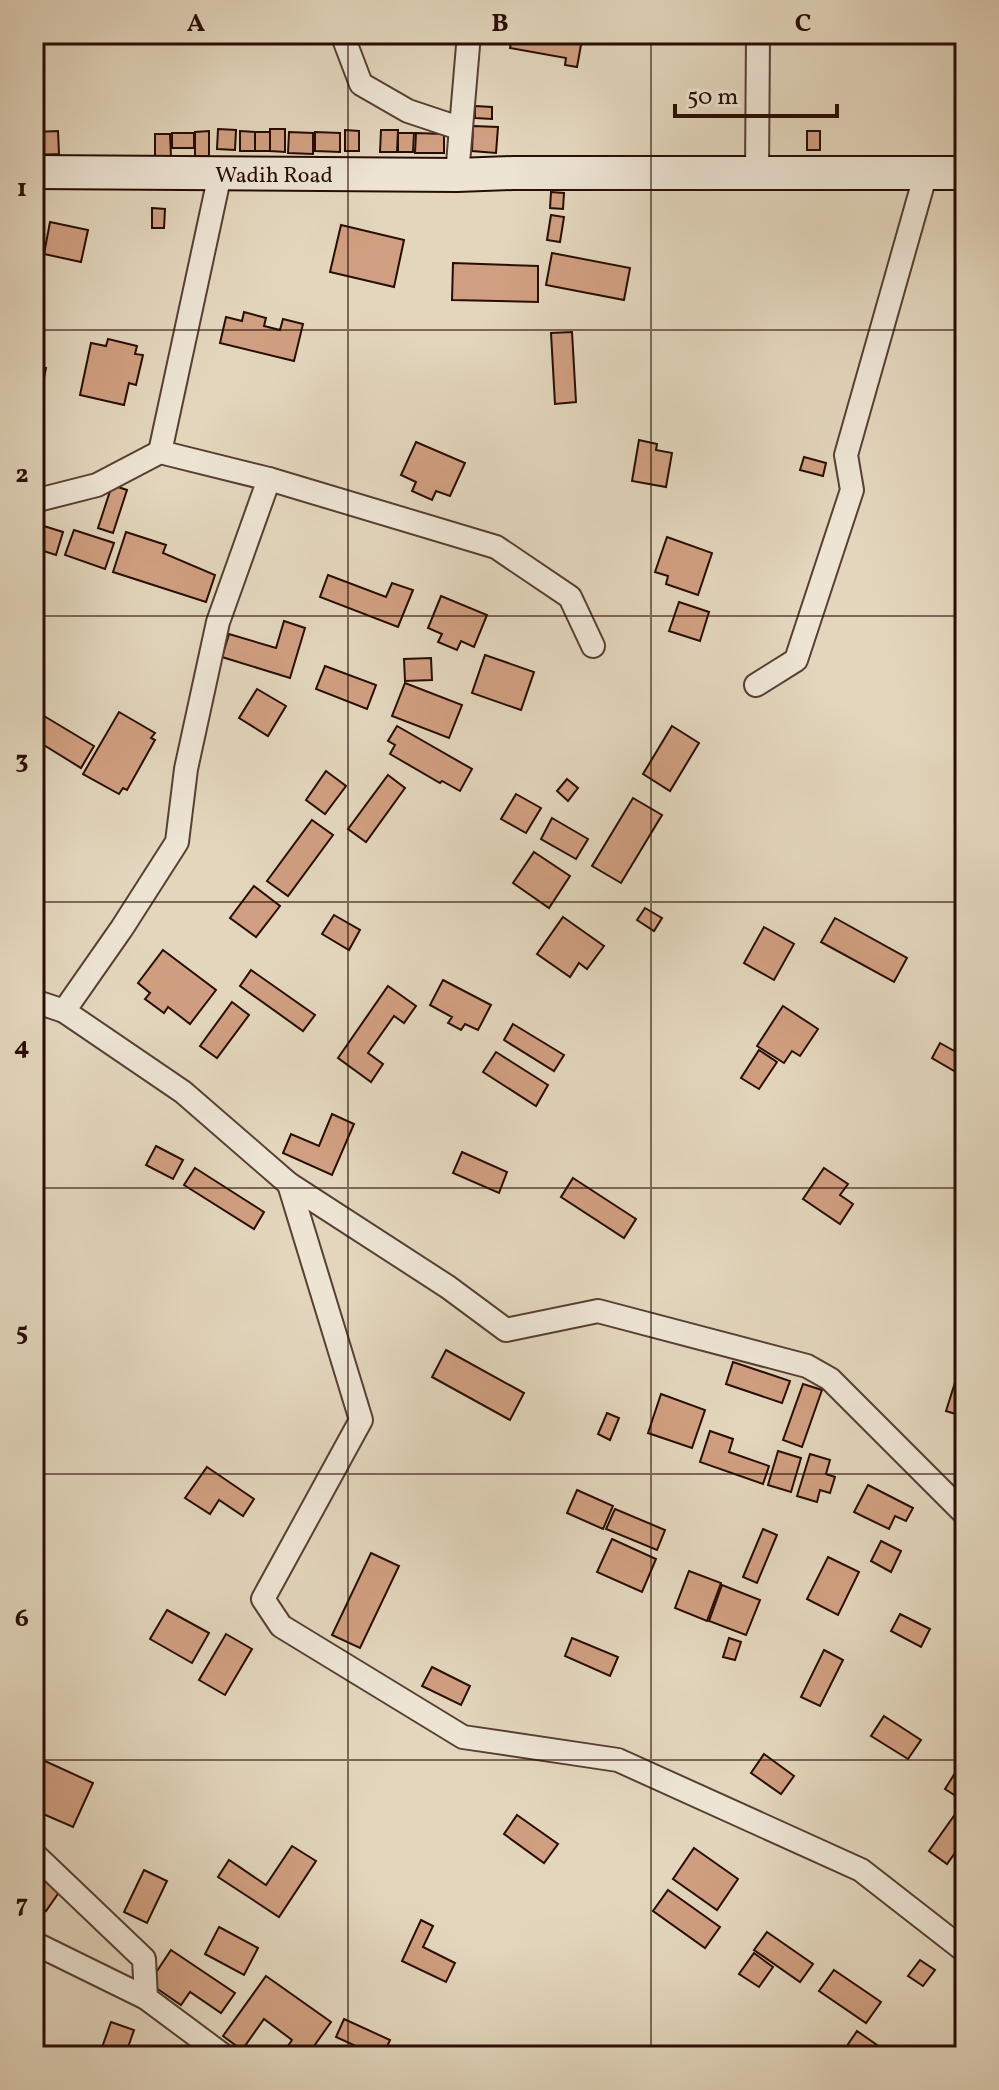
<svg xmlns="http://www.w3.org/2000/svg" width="999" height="2090" font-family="Vollkorn,serif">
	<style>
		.building { fill: #d09f81; stroke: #280d04; stroke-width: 2 }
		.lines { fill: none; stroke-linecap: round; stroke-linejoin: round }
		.street-casing { stroke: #573f32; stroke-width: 26 }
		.secondary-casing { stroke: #280d04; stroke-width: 36 }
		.street { stroke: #ede4d4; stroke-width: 22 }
		.secondary { stroke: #ede4d4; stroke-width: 32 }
		.grid { fill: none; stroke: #280d04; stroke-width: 2; stroke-opacity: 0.55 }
		.labels { text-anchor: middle; stroke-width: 8; stroke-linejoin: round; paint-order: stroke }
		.street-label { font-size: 22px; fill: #280d04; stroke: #ede4d4 }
		.neatline { fill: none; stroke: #280d04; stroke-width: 3 }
		.grid-label { font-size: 26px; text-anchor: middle; font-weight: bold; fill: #280d04 }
	</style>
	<rect width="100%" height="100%" fill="#e3d6bd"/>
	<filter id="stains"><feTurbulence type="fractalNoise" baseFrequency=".0025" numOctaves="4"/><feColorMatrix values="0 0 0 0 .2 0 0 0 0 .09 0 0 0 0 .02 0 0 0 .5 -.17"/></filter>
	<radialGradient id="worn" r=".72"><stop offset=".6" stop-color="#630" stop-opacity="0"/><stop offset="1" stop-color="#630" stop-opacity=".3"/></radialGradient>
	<g class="building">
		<polygon points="513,34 583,34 577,67 565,65 566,58 510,48"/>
		<polygon points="475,106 492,107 492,119 475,118"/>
		<polygon points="473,126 498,127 496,153 472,151"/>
		<polygon points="218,129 236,130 235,150 217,149"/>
		<polygon points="270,129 285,129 285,152 270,151"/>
		<polygon points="345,130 359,131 359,151 345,151"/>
		<polygon points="381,130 398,130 397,152 380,152"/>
		<polygon points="58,131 59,154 35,155 34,132"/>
		<polygon points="209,131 209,156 195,156 195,132"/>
		<polygon points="240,131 255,132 255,151 240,151"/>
		<rect x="807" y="131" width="13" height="19"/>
		<rect x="255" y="132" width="15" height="19"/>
		<polygon points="289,132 313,133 313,154 288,153"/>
		<polygon points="315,132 340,133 340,152 315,151"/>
		<rect x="172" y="133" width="22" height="15"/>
		<polygon points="398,133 414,133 413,152 398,152"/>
		<polygon points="416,133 444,134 444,153 415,153"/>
		<polygon points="155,134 170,134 171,156 155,156"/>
		<polygon points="551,192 564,193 563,209 550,208"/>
		<polygon points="152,208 165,209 164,228 152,228"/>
		<polygon points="551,215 564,217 560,242 547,240"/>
		<polygon points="50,222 88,230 81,262 44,254"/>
		<polygon points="341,225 404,240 394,287 330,272"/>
		<polygon points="552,253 630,268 624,300 546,285"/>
		<polygon points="453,263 538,266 538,302 452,300"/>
		<polygon points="244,312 266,318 264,326 280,330 283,319 303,324 294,361 220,343 226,317 242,321"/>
		<polygon points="572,332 576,402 555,404 551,333"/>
		<polygon points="108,339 137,346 135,354 143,355 136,385 129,383 124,405 80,395 91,343 106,346"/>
		<polygon points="34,365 46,368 36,417 34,416"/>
		<polygon points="639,440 657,444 656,450 672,453 666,487 632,481"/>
		<polygon points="416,442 465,463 450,496 436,491 432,500 412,491 416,482 401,475"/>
		<polygon points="804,457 826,463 823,476 800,470"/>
		<polygon points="112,485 127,490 113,533 98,528"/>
		<polygon points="34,523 63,532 56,555 34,548"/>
		<polygon points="74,530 114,543 105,569 65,555"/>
		<polygon points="126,532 166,545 163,553 215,575 206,602 113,572"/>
		<polygon points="667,537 712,553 698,595 666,584 668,576 655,572"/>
		<polygon points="328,575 386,597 392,583 413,590 398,627 320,597"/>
		<polygon points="441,596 487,615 474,647 461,641 457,650 438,642 442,634 428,628"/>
		<polygon points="679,602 709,612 700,641 669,631"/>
		<polygon points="284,621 305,628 290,678 222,657 229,634 276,648"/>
		<polygon points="485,655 534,672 521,710 472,693"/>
		<polygon points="431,658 432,680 405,681 404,659"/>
		<polygon points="325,666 376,685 367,709 316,689"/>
		<polygon points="405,683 462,705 449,738 392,716"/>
		<polygon points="257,689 286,706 268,736 239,718"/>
		<polygon points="34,710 94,746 81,768 34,739"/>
		<polygon points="119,712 155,733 151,738 155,740 127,790 123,788 119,794 83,774"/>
		<polygon points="397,726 472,769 460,791 442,781 440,783 390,754 395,745 388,741"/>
		<polygon points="672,726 699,743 670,791 643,774"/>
		<polygon points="326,771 346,786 325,814 306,800"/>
		<polygon points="388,775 405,788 366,842 348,829"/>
		<polygon points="567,779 578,788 568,801 557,791"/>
		<polygon points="516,794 541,808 526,833 501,819"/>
		<polygon points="633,798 662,815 621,883 592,866"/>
		<polygon points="552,818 588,839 576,859 541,839"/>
		<polygon points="312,820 333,835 288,896 267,881"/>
		<polygon points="534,852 570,876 549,908 513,883"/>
		<polygon points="254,886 280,906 256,937 230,918"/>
		<polygon points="645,908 662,918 654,931 637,920"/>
		<polygon points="334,915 360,930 349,950 322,934"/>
		<polygon points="563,917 604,946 587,969 579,963 570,977 537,954"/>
		<polygon points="835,918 907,958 894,982 821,942"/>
		<polygon points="764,927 794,944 774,980 744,963"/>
		<polygon points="163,950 216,990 190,1024 168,1007 164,1013 145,999 150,993 138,983"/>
		<polygon points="251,970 315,1015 303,1031 240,986"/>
		<polygon points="443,980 491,1005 478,1030 465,1024 461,1030 448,1023 452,1017 430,1005"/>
		<polygon points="388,986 416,1006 404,1023 394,1016 368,1053 383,1064 371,1082 338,1058"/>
		<polygon points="232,1002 249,1015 217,1058 200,1046"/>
		<polygon points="783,1006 818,1029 800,1056 792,1051 784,1063 757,1046"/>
		<polygon points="513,1024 564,1055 554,1071 504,1040"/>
		<polygon points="940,1043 965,1057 965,1069 961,1075 932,1058"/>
		<polygon points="759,1050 777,1062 759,1089 741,1078"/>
		<polygon points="496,1052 548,1085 536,1106 483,1072"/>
		<polygon points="332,1114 354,1124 332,1175 283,1153 291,1134 319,1146"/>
		<polygon points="156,1146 183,1160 173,1179 146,1165"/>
		<polygon points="462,1152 507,1172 499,1193 453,1173"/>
		<polygon points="195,1168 264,1212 254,1229 184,1185"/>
		<polygon points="824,1168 848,1184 840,1195 853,1204 840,1224 803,1199"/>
		<polygon points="573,1178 636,1219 624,1238 561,1197"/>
		<polygon points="446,1350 524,1393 510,1420 432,1377"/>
		<polygon points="733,1362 790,1381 782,1403 726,1384"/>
		<polygon points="958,1373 965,1375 965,1417 946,1411"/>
		<polygon points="803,1384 822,1390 802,1447 783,1440"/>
		<polygon points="661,1394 705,1410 692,1448 648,1433"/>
		<polygon points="607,1413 619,1418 610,1440 598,1434"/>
		<polygon points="710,1431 733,1439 729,1452 769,1466 763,1484 700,1462"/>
		<polygon points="778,1451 801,1458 791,1492 768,1485"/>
		<polygon points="810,1454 830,1460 826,1474 835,1477 830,1493 820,1490 817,1502 797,1496"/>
		<polygon points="207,1467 254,1499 243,1516 219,1500 210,1514 185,1498"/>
		<polygon points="868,1485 913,1508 906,1521 895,1516 889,1529 854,1512"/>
		<polygon points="577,1490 613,1506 603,1529 567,1513"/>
		<polygon points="615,1509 665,1530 657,1550 606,1529"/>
		<polygon points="763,1529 777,1535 757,1583 743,1577"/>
		<polygon points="612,1539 656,1559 642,1592 597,1572"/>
		<polygon points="881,1541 901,1551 891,1572 871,1561"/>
		<polygon points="371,1553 399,1566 360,1648 332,1635"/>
		<polygon points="828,1557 859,1572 838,1615 807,1599"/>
		<polygon points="689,1571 721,1583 707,1621 675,1608"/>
		<polygon points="722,1585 760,1600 746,1635 709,1621"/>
		<polygon points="167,1610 209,1633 192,1663 150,1639"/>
		<polygon points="900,1614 930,1629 921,1647 891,1631"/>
		<polygon points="226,1634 252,1649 225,1695 199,1680"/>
		<polygon points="572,1638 618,1657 610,1676 565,1656"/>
		<polygon points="729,1638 741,1642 735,1660 723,1657"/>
		<polygon points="824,1650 843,1660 820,1706 801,1697"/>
		<polygon points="432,1667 470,1686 461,1705 422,1686"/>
		<polygon points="884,1716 921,1740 908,1759 871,1736"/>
		<polygon points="764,1754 794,1776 781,1794 751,1773"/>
		<polygon points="34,1756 93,1783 73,1827 34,1810"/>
		<polygon points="957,1770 965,1775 965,1802 945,1789"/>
		<polygon points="956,1813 965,1820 965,1839 947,1864 929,1851"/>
		<polygon points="517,1815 558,1844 544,1863 504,1834"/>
		<polygon points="292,1846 316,1861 279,1917 218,1877 229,1860 266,1885"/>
		<polygon points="694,1848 738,1879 717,1910 673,1879"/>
		<polygon points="144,1870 167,1881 147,1923 124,1912"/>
		<polygon points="41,1874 62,1888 46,1911 34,1903 34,1884"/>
		<polygon points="668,1890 720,1927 705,1948 653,1911"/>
		<polygon points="421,1920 433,1926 423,1947 455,1963 446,1982 402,1961"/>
		<polygon points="219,1927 258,1948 244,1975 205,1954"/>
		<polygon points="767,1932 813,1964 800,1982 754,1950"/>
		<polygon points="171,1950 235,1993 221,2013 190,1992 181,2005 149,1983"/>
		<polygon points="754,1953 773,1967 759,1987 739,1974"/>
		<polygon points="920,1960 935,1970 923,1986 908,1976"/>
		<polygon points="834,1970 881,2002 866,2023 819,1991"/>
		<polygon points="266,1976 331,2022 307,2056 281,2056 292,2040 264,2019 242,2050 223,2036"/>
		<polygon points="344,2019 390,2040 383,2056 372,2054 371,2056 354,2055 358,2047 336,2037"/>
		<polygon points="111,2022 134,2030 125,2056 99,2056"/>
		<polygon points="857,2031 877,2045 869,2056 840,2056"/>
	</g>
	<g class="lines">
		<defs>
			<g id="street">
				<polyline points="342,34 361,84 408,111 459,128"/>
				<polyline points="757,172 758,34"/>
				<polyline points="457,175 469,34"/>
				<polyline points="160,452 220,174"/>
				<polyline points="269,479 496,547 570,597 593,646"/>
				<polyline points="34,501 97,485 160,452 269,479 218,622 186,769 177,842 122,928 64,1011"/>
				<polyline points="756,685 796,660 852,490 846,455 926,173"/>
				<polyline points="34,1001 64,1011 183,1092 289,1184 448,1287 506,1330 598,1311 807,1366 830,1379 965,1514"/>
				<polyline points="289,1184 361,1420 263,1599 281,1626 463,1737 618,1760 861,1870 965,1951"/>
				<polyline points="34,1854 144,1959 146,1998 224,2056"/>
				<polyline points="34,1943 146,1998"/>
			</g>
			<polyline id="secondary" points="34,172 457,175 513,173 965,173"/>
		</defs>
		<use href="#street" class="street-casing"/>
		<use href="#secondary" class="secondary-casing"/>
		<use href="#street" class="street"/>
		<use href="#secondary" class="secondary"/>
	</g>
	<path class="grid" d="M 348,34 L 348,2056M 651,34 L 651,2056M 34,330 L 965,330M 34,616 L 965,616M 34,902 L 965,902M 34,1188 L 965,1188M 34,1474 L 965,1474M 34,1760 L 965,1760"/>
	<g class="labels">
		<g class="street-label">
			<text x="274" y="182">Wadih Road</text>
		</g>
	</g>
	<rect width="999" height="2090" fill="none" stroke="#e3d6bd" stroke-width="88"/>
	<path d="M675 104v12h162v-12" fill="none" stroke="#280d04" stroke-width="4"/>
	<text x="687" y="104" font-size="24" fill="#280d04" stroke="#ede4d4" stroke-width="6" paint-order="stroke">50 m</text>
	<rect x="44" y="44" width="911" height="2002" class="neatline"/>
	<g class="grid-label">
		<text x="196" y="31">A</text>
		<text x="500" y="31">B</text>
		<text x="803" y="31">C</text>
		<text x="22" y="196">1</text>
		<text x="22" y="482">2</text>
		<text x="22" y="768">3</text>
		<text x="22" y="1054">4</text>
		<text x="22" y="1340">5</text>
		<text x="22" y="1626">6</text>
		<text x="22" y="1912">7</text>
	</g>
	<rect width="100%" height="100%" filter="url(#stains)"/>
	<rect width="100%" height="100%" fill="url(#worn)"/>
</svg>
